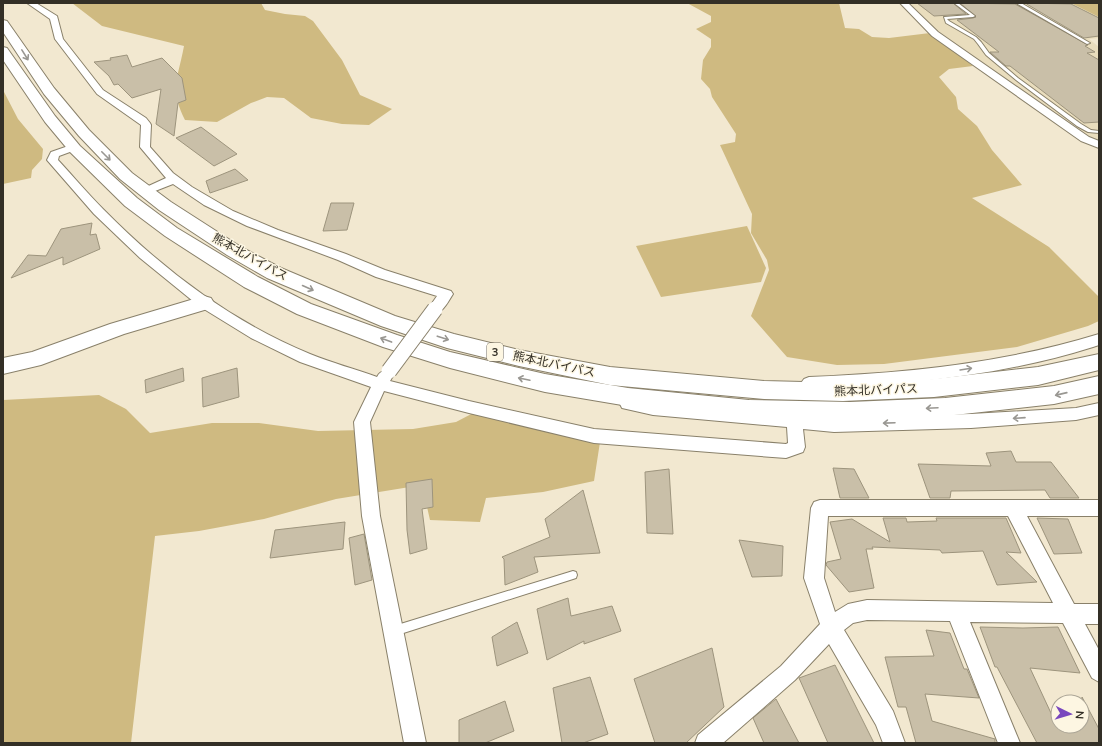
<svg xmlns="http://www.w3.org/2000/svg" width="1102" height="746" font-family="Mulish,'Noto Sans JP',sans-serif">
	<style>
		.built { fill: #e9ddbd }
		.green { fill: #cfba81 }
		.building { fill: #c9bfa8; stroke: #9d947d }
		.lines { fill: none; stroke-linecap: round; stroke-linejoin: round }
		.lane-casing { stroke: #89806a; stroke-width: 2 }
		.street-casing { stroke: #89806a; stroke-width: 2 }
		.secondary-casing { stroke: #89806a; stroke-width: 2 }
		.highway-casing { stroke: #89806a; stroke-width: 2 }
		.lane { fill: #fff; fill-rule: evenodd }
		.street { fill: #fff; fill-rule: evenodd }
		.secondary { fill: #fff; fill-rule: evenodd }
		.highway { fill: #fff; fill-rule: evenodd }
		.street-bridge-casing { stroke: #89806a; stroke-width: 17; stroke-linecap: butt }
		.street-bridge { stroke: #fff; stroke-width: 15 }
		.oneway { stroke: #999792 }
		.labels { text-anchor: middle; stroke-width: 3; stroke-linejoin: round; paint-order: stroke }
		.shield { fill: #fdf6e2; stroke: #706b5e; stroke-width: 1 }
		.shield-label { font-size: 11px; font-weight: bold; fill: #332f26 }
		.street-label { font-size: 12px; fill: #332f26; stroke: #fdf6e2 }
	</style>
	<rect width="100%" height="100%" fill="#f2e8d0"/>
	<polygon class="built" points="907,3 1099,3 1099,38 1089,39 1099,47 1099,141 1082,133 938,34"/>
	<g class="green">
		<path d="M 72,3 L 261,3 L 265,10 L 285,14 L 305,16 L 313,21 L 342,60 L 360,95 L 392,109 L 369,125 L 342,124 L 311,118 L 284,98 L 267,97 L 251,103 L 217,122 L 185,120 C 169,88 178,79 184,46 L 102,26 Z"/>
		<polygon points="687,3 839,3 845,28 859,29 872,37 889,38 930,33 973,66 949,69 939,77 956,97 958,109 977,126 992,150 1022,185 972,198 1049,247 1099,297 1099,321 1088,326 1017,347 884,364 837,365 787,357 751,316 769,270 767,260 751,233 752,214 720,145 735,142 736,134 712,97 710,89 701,79 703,60 711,47 711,39 696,29 711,22 711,16"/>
		<polygon points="1071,3 1099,3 1099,17"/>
		<polygon points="3,90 18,119 43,149 42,159 32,170 31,178 3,184"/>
		<polygon points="747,226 766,268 761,282 661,297 636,246"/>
		<polygon points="99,395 126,409 150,433 212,423 259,423 318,431 413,429 456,422 479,410 600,442 594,481 543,492 486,498 480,522 430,520 422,485 336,499 264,519 199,531 155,536 131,743 3,743 3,400"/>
	</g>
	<g class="building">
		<polygon points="917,3 953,3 966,14 934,16"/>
		<polygon points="960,3 1015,4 1088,45 1085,46 1095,52 1087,53 1099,60 1099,122 1084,123 1010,66 1006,66 990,52 999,52 957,20 973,18 976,17"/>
		<polygon points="1025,3 1071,4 1099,18 1099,36 1084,38"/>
		<polygon points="127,55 132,67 162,58 182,78 186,100 178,103 174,136 156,124 161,89 132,98 118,84 114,85 109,76 94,62 111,60 110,58"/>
		<polygon points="201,127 237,154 214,166 176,138"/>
		<polygon points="235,169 248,180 210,193 206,181"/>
		<polygon points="331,203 354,203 347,230 323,231"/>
		<polygon points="92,223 90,235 96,234 100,249 63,265 63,257 11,278 28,255 46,256 61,229"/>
		<polygon points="183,368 184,381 146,393 145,380"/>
		<polygon points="237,368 239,397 203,407 202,378"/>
		<polygon points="1011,451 1016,462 1051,462 1079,498 1050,498 1045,490 951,491 950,498 930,498 918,464 991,466 986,453"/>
		<polygon points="833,468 854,469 869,498 840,498"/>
		<polygon points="669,469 673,534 647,533 645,472"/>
		<polygon points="432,479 433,507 422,509 427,549 410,554 407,530 406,483"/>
		<polygon points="583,490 600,553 534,557 538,572 505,585 504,559 502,557 550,537 545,519"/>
		<polygon points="883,518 906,518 907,522 937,521 936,518 1006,518 1021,553 1006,552 1037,582 997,585 983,551 942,553 940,550 872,547 873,549 866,549 874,588 849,592 826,565 827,562 841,559 830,522 852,519 890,542"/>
		<polygon points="1037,518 1068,519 1082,553 1054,554"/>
		<polygon points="345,522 343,549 270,558 275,530"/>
		<polygon points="364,534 372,580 355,585 349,538"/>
		<polygon points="739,540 783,546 782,576 752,577"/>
		<polygon points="568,598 571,616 612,606 621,631 584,644 584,641 547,660 537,609"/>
		<polygon points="517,622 528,653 497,666 492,637"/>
		<polygon points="980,627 1023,628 1058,627 1080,673 1030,668 1057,726 1082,726 1082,697 1099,729 1099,743 1037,743 997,667 995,667"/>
		<polygon points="926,630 950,633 964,669 967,669 979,698 925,694 932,721 995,739 995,743 916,743 906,707 898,707 885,657 934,656"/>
		<polygon points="712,648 724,707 686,743 655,743 634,679"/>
		<polygon points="835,665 874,743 828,743 799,678"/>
		<polygon points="590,677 608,734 583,743 562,743 553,688"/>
		<polygon points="776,699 799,743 764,743 753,718"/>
		<polygon points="505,701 514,731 485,743 459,743 459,720"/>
	</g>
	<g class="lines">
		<defs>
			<g id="lane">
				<polygon points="954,3 958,3 975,16 973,17 947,19 949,21 976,37 981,42 989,53 1018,78 1081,124 1091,130 1099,131 1099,133 1088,132 1077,126 1016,80 986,55 978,44 974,39 946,23 944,17 970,15"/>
				<polygon points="1016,3 1021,3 1090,43 1087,44"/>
				<polygon points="573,571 576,572 577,575 576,578 573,579 394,636 391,634 389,631 391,628 394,626"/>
			</g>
			<g id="street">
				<path d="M 27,3 L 36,3 L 57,16 L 63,39 L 103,90 L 146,118 L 150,123 L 151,125 L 150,147 L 173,173 L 192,187 L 233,211 L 278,230 L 346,254 L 385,270 L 451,291 L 453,294 C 447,303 442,316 430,312 L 428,309 L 437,296 L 376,277 L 338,260 L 247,226 L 204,205 L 173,184 L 150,193 L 142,193 L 140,191 L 142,189 L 166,178 L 140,147 L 141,125 L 97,94 L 55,39 L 50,19 Z"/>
				<polygon points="900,3 908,3 938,32 1089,137 1099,141 1099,148 1081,141 932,36"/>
				<path d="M 74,144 L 78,145 L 79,147 L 78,149 L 59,156 L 58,160 C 73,176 87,193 103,209 C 162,269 232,322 310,354 C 332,363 355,369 377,377 C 380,371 384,370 390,372 L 393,376 L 390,381 L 469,401 L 594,429 L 786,444 L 788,443 L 787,427 L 653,415 L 622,408 L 620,404 L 622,400 L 628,398 L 653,403 L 834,418 L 971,414 L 1076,408 L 1099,403 L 1099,415 L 1076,420 L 971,428 L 834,432 L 803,429 L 805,447 L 803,452 L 786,458 L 594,443 L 469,413 L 384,391 L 370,422 L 380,516 L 426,743 L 404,743 L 362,516 L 354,422 L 371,387 L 300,362 L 251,338 L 199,306 L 140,258 L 94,214 L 47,160 L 51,152 Z"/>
				<path d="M 1099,334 L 1099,345 L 1093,347 C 1001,376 905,385 809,389 L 804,387 L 801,383 L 804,379 L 809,377 C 907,373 1005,363 1099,334 Z"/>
				<path d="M 820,500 L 1099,500 L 1099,516 L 1027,516 L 1074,604 L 1099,604 L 1099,624 L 1085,624 L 1099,650 L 1099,682 L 1092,678 L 1063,623 L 970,622 L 1020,743 L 998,743 L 950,621 L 867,620 L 853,623 L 844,630 L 893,711 L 905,743 L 883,743 L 876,725 L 829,644 L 795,680 L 723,743 L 695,743 L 698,735 L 781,666 L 820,624 L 804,578 L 811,508 L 814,502 ZM 828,516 L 1008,516 L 1053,603 L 867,600 L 848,604 L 835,612 L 824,578 Z"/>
			</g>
			<polygon id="secondary" points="204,296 211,298 214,303 211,308 124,334 41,365 3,374 3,358 32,352 110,324"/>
			<g id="highway">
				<polygon points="3,20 7,21 54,88 89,130 132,173 171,202 241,247 281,268 395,316 454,334 519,350 610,367 764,381 843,383 934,379 1038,367 1099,354 1099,370 1038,385 934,397 843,401 764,399 610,385 519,366 447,348 381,326 267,278 227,255 159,210 120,179 79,136 44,94 3,32"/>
				<polygon points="3,47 7,48 55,116 80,146 137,198 177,228 258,277 311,304 397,335 450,352 545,374 628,388 749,400 850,402 945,398 1054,386 1099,376 1099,394 1054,404 945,416 850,420 749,418 628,406 545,392 450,368 383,347 297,314 244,287 165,236 125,206 70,152 45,122 3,60"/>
			</g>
		</defs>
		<use href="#lane" class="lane-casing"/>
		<use href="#street" class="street-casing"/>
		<use href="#secondary" class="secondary-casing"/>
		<use href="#highway" class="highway-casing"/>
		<use href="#lane" class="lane"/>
		<use href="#street" class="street"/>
		<use href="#secondary" class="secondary"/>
		<use href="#highway" class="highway"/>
		<defs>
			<polyline id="street-bridge" points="389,371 435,309"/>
		</defs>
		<use href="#street-bridge" class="street-bridge-casing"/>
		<use href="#street-bridge" class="street-bridge"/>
	</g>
	<defs><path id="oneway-shaft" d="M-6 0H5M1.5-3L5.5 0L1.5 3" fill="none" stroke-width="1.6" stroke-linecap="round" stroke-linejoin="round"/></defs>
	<g class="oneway">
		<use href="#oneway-shaft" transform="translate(25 55) rotate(58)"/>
		<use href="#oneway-shaft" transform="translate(106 156) rotate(45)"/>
		<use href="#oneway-shaft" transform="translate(308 288) rotate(24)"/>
		<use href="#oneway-shaft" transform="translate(443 338) rotate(18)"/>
		<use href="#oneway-shaft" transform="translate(386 340) rotate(-160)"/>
		<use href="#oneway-shaft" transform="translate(966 369) rotate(-9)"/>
		<use href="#oneway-shaft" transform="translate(524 379) rotate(-168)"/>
		<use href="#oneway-shaft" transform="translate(1061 394) rotate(167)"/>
		<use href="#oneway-shaft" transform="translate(932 408) rotate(177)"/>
		<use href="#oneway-shaft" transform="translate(1019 418) rotate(176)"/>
		<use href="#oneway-shaft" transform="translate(889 423) rotate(178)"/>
	</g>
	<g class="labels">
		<rect class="shield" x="487" y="343" width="16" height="18" rx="3"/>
		<g class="shield-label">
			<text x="495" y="356">3</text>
		</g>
		<g class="street-label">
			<text transform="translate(250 257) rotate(29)" y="4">熊本北バイパス</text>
			<text transform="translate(554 364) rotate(12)" y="4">熊本北バイパス</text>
			<text transform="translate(876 390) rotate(-2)" y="4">熊本北バイパス</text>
		</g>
	</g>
	<rect width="1102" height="746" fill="none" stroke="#332f26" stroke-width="8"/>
	<g transform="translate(1070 714) rotate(95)"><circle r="19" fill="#fdf6e2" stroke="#aca697"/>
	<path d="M0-3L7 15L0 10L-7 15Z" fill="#7947be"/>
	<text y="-6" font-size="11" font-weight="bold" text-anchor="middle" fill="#332f26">N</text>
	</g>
</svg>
